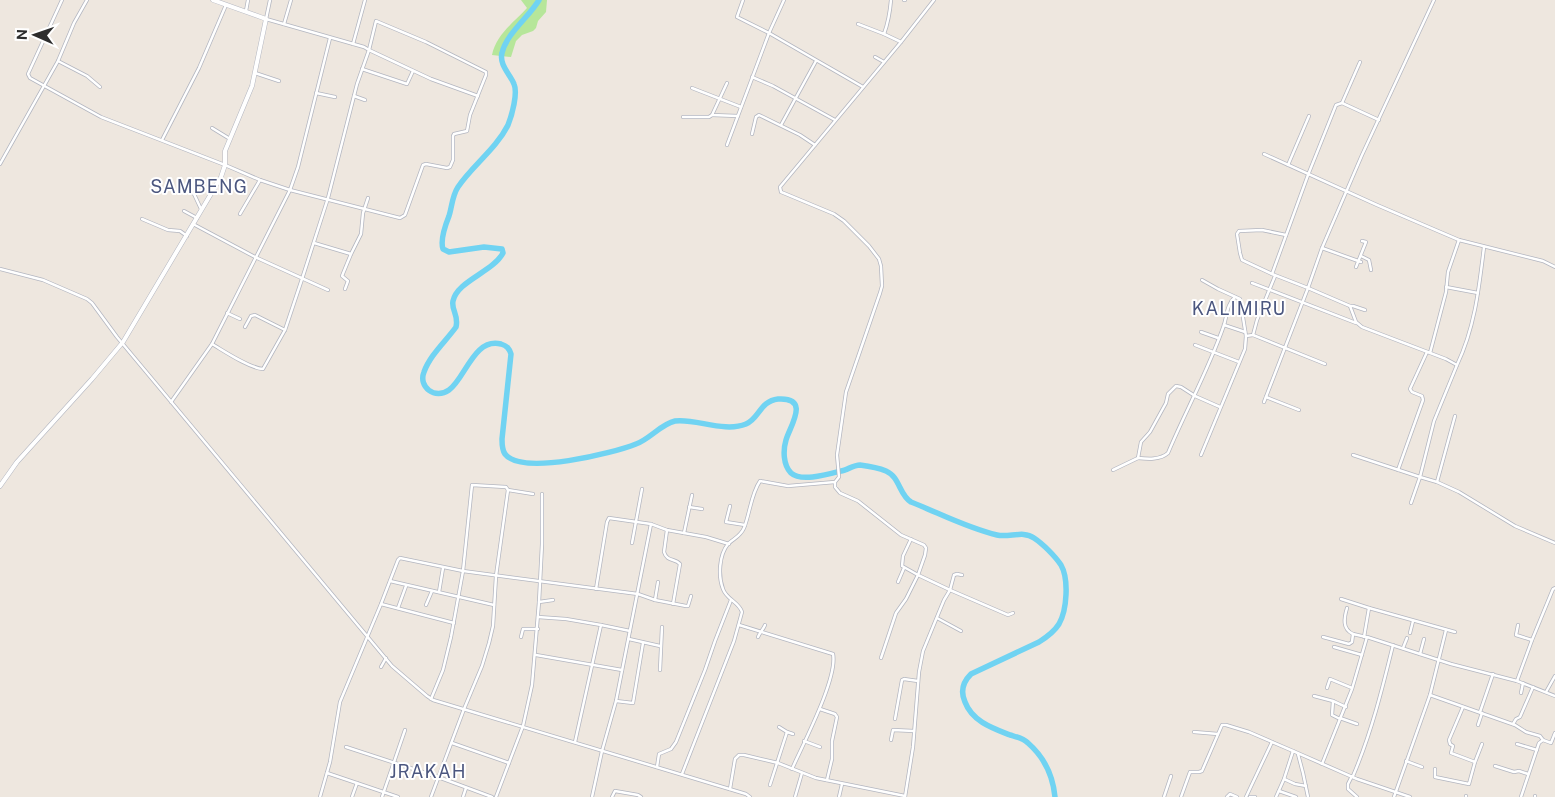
<svg xmlns="http://www.w3.org/2000/svg" width="1555" height="797" font-family="'Public Sans',sans-serif">
	<style>
		.green { fill: #b6e69a }
		.lines { fill: none; stroke-linecap: round; stroke-linejoin: round }
		.river { stroke: #70d3f2; stroke-width: 5.5 }
		.street-casing { stroke: #b3b6c0; stroke-width: 4 }
		.secondary-casing { stroke: #b3b6c0; stroke-width: 5 }
		.street { stroke: #fff; stroke-width: 2.5 }
		.secondary { stroke: #fff; stroke-width: 4 }
		.labels { text-anchor: middle; stroke-width: 4; stroke-linejoin: round; paint-order: stroke }
		.quarter-label { font-size: 18px; letter-spacing: 1px; fill: #4b567f; stroke: #fff }
	</style>
	<rect width="100%" height="100%" fill="#eee7df"/>
	<path class="green" d="M 521,0 L 547,0 L 546,12 L 538,21 L 536,28 L 533,31 L 522,35 L 516,41 L 511,57 L 492,55 C 496,35 513,23 527,8 Z"/>
	<g class="lines">
		<path class="river" d="M 539,0 C 529,17 506,34 502,53 C 499,65 510,74 514,84 C 518,93 512,115 508,125 C 496,149 473,165 458,187 C 452,196 452,207 449,216 C 445,226 440,240 443,249 L 449,252 L 484,247 L 502,249 L 503,253 C 493,272 457,281 453,301 C 451,310 459,315 456,327 C 446,341 430,355 424,372 C 418,387 435,400 449,390 C 465,379 474,337 501,344 C 507,346 509,348 511,354 L 502,439 C 502,444 502,450 505,454 C 522,476 614,453 636,444 C 650,439 661,424 675,421 C 695,418 724,433 746,424 C 759,419 760,401 778,399 C 811,397 790,426 786,440 C 783,450 783,465 791,473 C 802,483 832,473 845,470 C 850,468 855,465 860,465 C 868,466 879,468 886,471 C 900,477 899,495 911,502 C 939,513 967,528 997,535 C 1009,538 1023,530 1034,538 C 1043,544 1055,556 1061,565 C 1069,579 1067,610 1059,624 C 1054,632 1047,637 1039,642 L 971,674 C 963,682 960,691 965,702 C 972,721 992,728 1010,735 C 1017,737 1023,738 1028,743 C 1044,757 1053,776 1055,797"/>
		<defs>
			<g id="street">
				<polyline points="62,0 28,74 30,78 101,117 225,165 260,180 290,190 400,218 405,215 423,165 426,164 447,168 450,167 453,160 453,136 454,134 467,131 470,115 486,75 486,72 426,42 376,21 369,50 431,79 478,96"/>
				<polyline points="743,0 737,17 769,33 863,87"/>
				<polyline points="904,0 905,0"/>
				<polyline points="1434,0 1362,155 1322,248 1308,288 1350,306 1356,322 1362,327 1446,359 1457,365 1434,421 1420,477 1437,482 1459,492 1515,526 1555,543"/>
				<polyline points="246,11 248,0"/>
				<polyline points="284,24 291,0"/>
				<path d="M 858,24 L 884,34 C 888,23 890,12 891,0"/>
				<polyline points="884,34 901,42"/>
				<polyline points="353,44 365,0"/>
				<polyline points="875,57 884,62"/>
				<polyline points="58,61 87,76 100,87"/>
				<polyline points="362,69 407,84 413,71"/>
				<polyline points="255,73 279,81"/>
				<polyline points="752,77 773,86 835,120"/>
				<polyline points="727,83 712,115 738,116"/>
				<polyline points="692,88 741,107"/>
				<polyline points="316,93 335,97"/>
				<polyline points="354,96 365,100"/>
				<polyline points="1342,103 1360,62"/>
				<polyline points="683,117 709,117 712,115"/>
				<polyline points="781,125 816,61"/>
				<polyline points="212,128 230,139"/>
				<polyline points="752,134 756,117 759,115 800,135 815,145"/>
				<polyline points="162,140 199,68 226,5"/>
				<polyline points="727,145 769,33 784,0"/>
				<polyline points="1264,154 1377,205 1459,240 1543,261 1555,267"/>
				<polyline points="0,164 58,61 74,23 87,0"/>
				<polyline points="1288,165 1309,116"/>
				<polyline points="185,189 194,194 201,209"/>
				<polyline points="184,211 197,218"/>
				<polyline points="240,214 260,180"/>
				<polyline points="142,219 168,230 180,231 187,236"/>
				<polyline points="193,224 255,257 328,290"/>
				<polyline points="314,243 351,254 361,234 363,213 368,198"/>
				<polyline points="1322,248 1361,262"/>
				<polyline points="1361,256 1369,260 1371,270"/>
				<polyline points="1356,267 1366,242 1362,241"/>
				<polyline points="0,269 43,280 87,299 92,303 117,337 392,666 427,696 433,700 746,794 750,797"/>
				<polyline points="1272,274 1308,175 1336,105 1342,103 1379,120"/>
				<polyline points="1252,283 1356,323"/>
				<polyline points="1446,287 1478,293"/>
				<polyline points="345,289 348,281 342,276 351,254"/>
				<polyline points="1350,306 1353,306 1365,310"/>
				<polyline points="227,313 240,319"/>
				<polyline points="1224,325 1245,332"/>
				<polyline points="245,327 251,316 255,315 285,330"/>
				<polyline points="1201,332 1218,338"/>
				<polyline points="1253,335 1325,364"/>
				<polyline points="1246,336 1253,335 1257,320 1275,276"/>
				<path d="M 212,344 C 224,351 249,368 263,369 L 285,330 L 302,279 L 328,198 L 357,84 L 369,50 L 364,47 L 266,19 L 270,0"/>
				<polyline points="1195,345 1239,362"/>
				<polyline points="1430,353 1446,292 1448,272 1459,240"/>
				<path d="M 1457,365 C 1475,327 1479,288 1484,247"/>
				<polyline points="1266,397 1299,410"/>
				<polyline points="171,402 212,344 290,190 298,167 330,38"/>
				<polyline points="1264,402 1308,288 1272,274 1242,260 1240,253 1237,234 1239,231 1262,230 1286,235"/>
				<polyline points="1201,455 1245,349 1246,336 1240,299 1218,289 1202,280"/>
				<polyline points="1353,455 1420,477 1411,503"/>
				<path d="M 1138,458 C 1148,459 1160,460 1168,453 C 1186,410 1209,369 1224,325 C 1227,315 1227,304 1235,297"/>
				<polyline points="1113,470 1138,458 1141,442 1150,432 1166,403 1168,394 1176,386 1181,387 1195,396 1220,407"/>
				<polyline points="1398,470 1423,400 1422,396 1412,392 1410,389 1427,352"/>
				<polyline points="1437,482 1455,416"/>
				<polyline points="835,483 835,487 840,493 858,501 901,535 924,545 926,548 925,555 918,575 950,590 944,600 923,651 919,672 913,747 905,797"/>
				<polyline points="730,506 726,522 745,525"/>
				<polyline points="689,507 702,509"/>
				<path d="M 667,530 L 664,552 C 667,562 675,558 680,564 L 673,604"/>
				<polyline points="684,533 692,495"/>
				<polyline points="632,543 642,489"/>
				<polyline points="962,575 957,574 954,575 950,590 1008,615 1013,613"/>
				<polyline points="390,581 494,605"/>
				<polyline points="898,582 904,568"/>
				<polyline points="596,589 607,522 609,518 651,524 667,530 706,537 729,544"/>
				<polyline points="439,592 443,568"/>
				<polyline points="1341,599 1369,608"/>
				<polyline points="655,600 658,582"/>
				<polyline points="539,602 553,600"/>
				<polyline points="381,604 454,623"/>
				<polyline points="426,605 432,591"/>
				<polyline points="398,608 406,586"/>
				<path d="M 1347,608 C 1344,618 1342,629 1353,634"/>
				<polyline points="538,617 566,619 601,625 575,742"/>
				<polyline points="937,618 961,631"/>
				<polyline points="601,625 630,631"/>
				<path d="M 739,625 L 833,654 C 838,678 803,744 792,769"/>
				<polyline points="1518,625 1516,635 1532,640"/>
				<polyline points="1410,633 1413,621"/>
				<polyline points="521,637 523,629 538,629"/>
				<path d="M 758,637 C 760,632 763,630 765,625"/>
				<polyline points="1323,637 1349,644 1352,642 1353,634 1366,637"/>
				<polyline points="1364,637 1369,608 1455,632"/>
				<polyline points="629,639 660,646"/>
				<polyline points="1334,647 1362,655"/>
				<polyline points="1403,648 1407,638"/>
				<polyline points="1420,654 1424,639"/>
				<polyline points="536,655 622,670"/>
				<polyline points="881,658 896,613 906,599 918,575 902,566 903,556 911,539"/>
				<polyline points="381,667 386,658"/>
				<polyline points="660,670 662,627"/>
				<polyline points="1517,681 1532,640 1553,589 1555,588"/>
				<polyline points="1327,688 1330,679 1352,688"/>
				<polyline points="1546,692 1555,676"/>
				<polyline points="1521,693 1523,683"/>
				<polyline points="1430,695 1515,725 1526,732 1540,736 1543,740"/>
				<polyline points="1314,696 1333,701 1346,707"/>
				<polyline points="431,699 443,670 451,637 463,571 472,485 506,487 508,490 533,494"/>
				<polyline points="616,701 633,703 643,643"/>
				<polyline points="1333,701 1332,715 1340,719"/>
				<polyline points="1463,707 1449,740 1450,744 1453,746 1451,753 1475,762"/>
				<polyline points="820,709 835,714 837,717 832,741 832,759 827,780"/>
				<polyline points="1480,712 1493,674"/>
				<polyline points="1340,718 1357,724"/>
				<polyline points="895,719 902,680 904,679 918,681"/>
				<polyline points="1513,724 1516,719 1520,717 1533,687"/>
				<polyline points="1478,725 1482,713"/>
				<polyline points="779,727 787,732"/>
				<polyline points="1194,732 1218,734"/>
				<polyline points="891,740 893,730 914,731"/>
				<polyline points="804,741 820,747"/>
				<polyline points="452,743 509,763"/>
				<polyline points="1517,744 1537,750"/>
				<polyline points="346,747 438,777 492,797"/>
				<polyline points="1298,754 1303,773 1308,797"/>
				<polyline points="1406,761 1422,767"/>
				<polyline points="1322,764 1352,689 1367,637 1451,664 1517,681 1555,696"/>
				<polyline points="1495,766 1514,772 1519,771 1528,774"/>
				<polyline points="657,767 659,754 671,749 676,742 705,670 715,641 731,600"/>
				<polyline points="1435,769 1435,777 1469,784 1475,762 1482,744"/>
				<polyline points="327,773 398,797"/>
				<path d="M 682,774 L 734,641 L 742,612 C 739,602 726,599 723,589 C 718,576 719,555 728,544 C 734,538 740,537 744,528 C 750,513 751,494 760,481 L 788,486 L 835,482 L 839,477 L 837,455 L 846,392 L 880,293 L 882,286 L 881,266 L 879,259 L 869,246 L 844,221 L 834,214 L 786,194 L 781,192 L 780,187 L 901,42 L 934,0"/>
				<polyline points="1352,776 1348,784 1348,789 1357,797"/>
				<path d="M 1353,776 C 1371,734 1382,690 1393,645"/>
				<polyline points="1284,779 1295,784 1306,786"/>
				<polyline points="770,785 787,732 793,734"/>
				<polyline points="730,789 735,759 739,755 744,755 778,763 816,778 905,796"/>
				<polyline points="1279,791 1296,797"/>
				<polyline points="320,797 330,762 340,702 381,604 398,560 400,558 463,571 638,594 655,600 686,606 688,606 691,596"/>
				<polyline points="352,797 357,783"/>
				<polyline points="382,797 405,730"/>
				<polyline points="431,797 464,709 482,666 489,643 493,626 496,576 508,490"/>
				<polyline points="463,797 466,788"/>
				<polyline points="496,797 523,726 532,685 539,602 542,544 542,494"/>
				<polyline points="592,797 602,751 616,701 651,524"/>
				<polyline points="612,797 615,791 638,795 641,797"/>
				<polyline points="795,797 802,773"/>
				<polyline points="839,797 842,784"/>
				<polyline points="1164,797 1171,776"/>
				<polyline points="1181,797 1190,772 1199,772 1202,771 1222,725 1226,725 1249,732 1293,751"/>
				<polyline points="1227,797 1230,794 1237,797"/>
				<polyline points="1246,797 1272,742"/>
				<polyline points="1250,797 1255,797"/>
				<polyline points="1276,797 1284,779 1293,751 1357,779 1410,797"/>
				<polyline points="1394,797 1430,695 1446,630"/>
				<polyline points="1466,797 1466,796"/>
				<polyline points="1521,797 1539,743 1543,740 1551,743 1555,733"/>
				<polyline points="1535,797 1535,796"/>
			</g>
			<polyline id="secondary" points="0,486 17,462 92,379 123,342 221,177 225,165 225,151 252,86 266,19 213,0"/>
		</defs>
		<use href="#street" class="street-casing"/>
		<use href="#secondary" class="secondary-casing"/>
		<use href="#street" class="street"/>
		<use href="#secondary" class="secondary"/>
	</g>
	<g class="labels">
		<g class="quarter-label">
			<text x="199" y="193">SAMBENG</text>
			<text x="1239" y="315">KALIMIRU</text>
			<text x="428" y="778">JRAKAH</text>
		</g>
	</g>
	<g transform="translate(35 35) rotate(272)" stroke="#ffffff" stroke-width="4" paint-order="stroke">
	<path d="M0-4L9 19L0 12L-9 19Z" fill="#2d2d2d"/>
	<text y="-8" font-size="14" font-weight="bold" text-anchor="middle" fill="#2d2d2d">N</text>
	</g>
</svg>
